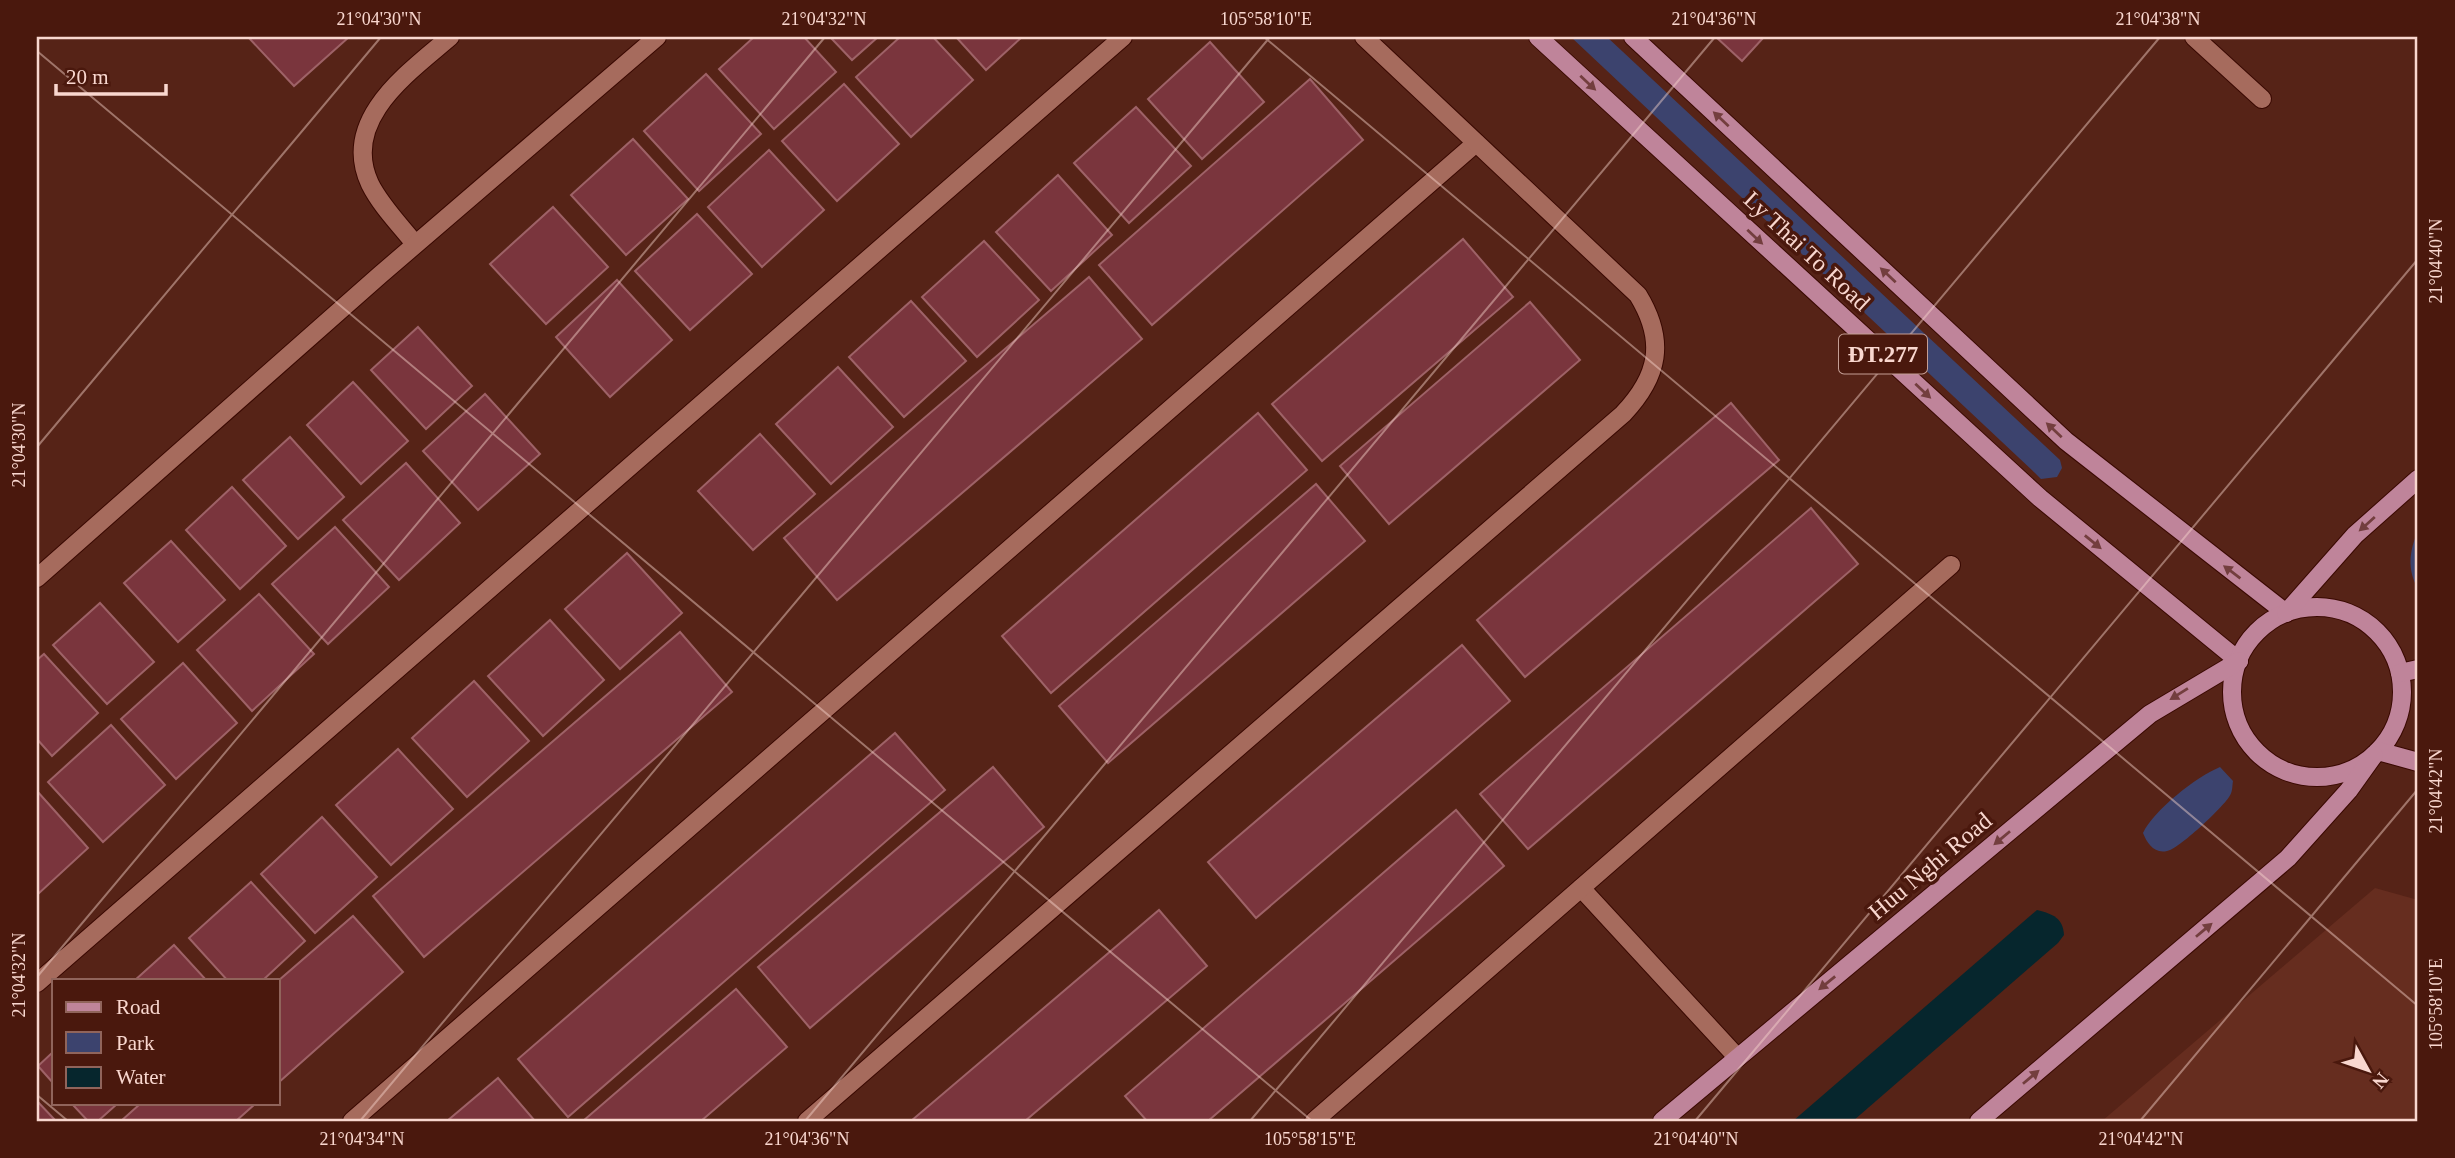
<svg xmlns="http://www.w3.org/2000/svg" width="2455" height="1158" font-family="'Times New Roman',serif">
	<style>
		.built { fill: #662d1f }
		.green { fill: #3c436e }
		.water { fill: #06262d }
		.building { fill: #7a353d; stroke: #9e6267; stroke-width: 2 }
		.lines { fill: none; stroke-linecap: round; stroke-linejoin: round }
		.minor-casing { stroke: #390801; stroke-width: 20 }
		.major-casing { stroke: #390801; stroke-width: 20 }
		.minor { stroke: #a66b5d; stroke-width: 18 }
		.major { stroke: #bf849a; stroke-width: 18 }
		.oneway { fill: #733e3e }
		.ticks { fill: none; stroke: #f9d7cf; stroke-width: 2; stroke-opacity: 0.45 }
		.labels { text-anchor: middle; stroke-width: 7; stroke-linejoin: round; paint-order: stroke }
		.shield { fill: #4a180d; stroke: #c49e95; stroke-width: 2 }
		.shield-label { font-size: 23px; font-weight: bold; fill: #f9d7cf }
		.street-label { font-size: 24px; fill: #f9d7cf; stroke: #4a180d }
		.neatline { fill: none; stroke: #f9d7cf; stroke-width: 2.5 }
		.ticks-label { font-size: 18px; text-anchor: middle; fill: #f9d7cf }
	</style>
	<rect width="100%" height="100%" fill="#562317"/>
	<polygon class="built" points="2375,888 2418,900 2418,1121 2102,1121"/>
	<g class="green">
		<polygon points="1571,37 1607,37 2060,460 2062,468 2057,477 2041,479 2035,473"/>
		<path d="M 2418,531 L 2418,589 C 2407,570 2409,551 2418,531 Z"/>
		<path d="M 2220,767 L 2233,781 C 2232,786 2233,792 2229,797 C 2223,807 2178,850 2167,851 C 2154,854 2147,843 2143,833 C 2154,810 2196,777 2220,767 Z"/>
	</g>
	<path class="water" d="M 2037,910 C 2053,914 2063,918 2064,935 L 2058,943 L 1853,1121 L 1793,1121 Z"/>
	<g class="building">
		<polygon points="248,37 349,37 294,86"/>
		<polygon points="754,37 804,37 836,72 774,129 719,69"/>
		<polygon points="830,37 878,37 852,60"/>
		<polygon points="900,37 933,37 973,80 911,137 856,77"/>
		<polygon points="956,37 1022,37 986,70"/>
		<polygon points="1716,37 1764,37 1742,61"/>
		<polygon points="1210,42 1264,102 1202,159 1148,99"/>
		<polygon points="706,74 761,134 699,191 644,131"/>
		<polygon points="1310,79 1363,140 1152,325 1099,265"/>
		<polygon points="844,84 899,144 837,201 782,141"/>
		<polygon points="1136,107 1191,166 1129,223 1074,163"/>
		<polygon points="633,139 688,199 626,255 571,195"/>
		<polygon points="769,150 824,210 762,267 708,207"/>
		<polygon points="1058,175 1112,235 1051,291 996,232"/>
		<polygon points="553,207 608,267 546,324 490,264"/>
		<polygon points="697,214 752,274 690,330 635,271"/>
		<polygon points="1463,239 1513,297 1322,461 1272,404"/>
		<polygon points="984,241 1039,300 977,357 922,297"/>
		<polygon points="1089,277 1142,339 837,600 784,538"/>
		<polygon points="617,280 672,340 610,397 556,337"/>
		<polygon points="911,301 966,361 904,417 849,357"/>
		<polygon points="1530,302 1580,360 1389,524 1340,466"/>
		<polygon points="418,327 472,386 426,429 371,370"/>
		<polygon points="838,367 893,427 831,484 776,424"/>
		<polygon points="353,382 408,441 361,484 307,425"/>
		<polygon points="485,394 540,454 478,510 423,451"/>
		<polygon points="1731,403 1779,460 1525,677 1477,620"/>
		<polygon points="1258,413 1307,470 1051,693 1002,636"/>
		<polygon points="760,434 815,494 753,550 698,491"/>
		<polygon points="290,437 344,497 298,539 243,480"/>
		<polygon points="406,463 460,523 399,580 343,520"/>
		<polygon points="1316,484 1365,541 1108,763 1059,706"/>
		<polygon points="232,487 286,546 240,589 186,530"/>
		<polygon points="1811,508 1858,564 1528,849 1480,794"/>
		<polygon points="335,527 389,587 328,644 272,584"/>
		<polygon points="171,541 225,600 178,642 124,583"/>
		<polygon points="627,553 682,613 620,669 565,609"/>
		<polygon points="259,594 314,654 252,711 197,650"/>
		<polygon points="100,603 154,662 107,704 53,645"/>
		<polygon points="550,620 604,680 543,736 488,676"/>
		<polygon points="680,632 732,692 424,957 373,896"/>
		<polygon points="1462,645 1510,701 1256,918 1208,862"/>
		<polygon points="44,654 98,713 52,756 37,739 37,660"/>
		<polygon points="183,663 237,723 176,779 121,719"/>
		<polygon points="474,681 529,741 467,797 412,738"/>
		<polygon points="111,725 165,785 103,842 48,782"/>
		<polygon points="895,733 945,790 568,1117 518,1059"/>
		<polygon points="398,749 453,809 391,865 336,805"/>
		<polygon points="993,767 1044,827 810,1028 758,967"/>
		<polygon points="37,791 88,848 37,895"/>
		<polygon points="1456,810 1504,866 1208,1121 1147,1121 1125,1096"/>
		<polygon points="322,817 377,877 315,933 261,874"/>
		<polygon points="251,882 305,941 262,981 228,981 189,938"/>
		<polygon points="1159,910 1207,966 1025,1121 911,1121"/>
		<polygon points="353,916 403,972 278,1083 278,981"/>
		<polygon points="174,945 207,981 134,981"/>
		<polygon points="736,989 787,1047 701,1121 583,1121"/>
		<polygon points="54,1051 54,1084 38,1066"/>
		<polygon points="498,1078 535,1121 447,1121"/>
		<polygon points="37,1101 56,1121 37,1121"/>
		<polygon points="72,1104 117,1104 98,1121 88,1121"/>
		<polygon points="140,1104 255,1104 236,1121 121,1121"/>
	</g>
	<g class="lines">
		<defs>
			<g id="minor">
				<polyline points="2194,37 2262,99"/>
				<path d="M 415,244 C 400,225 381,206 370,184 C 340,120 408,73 450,37"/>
				<polyline points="37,578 380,275 657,37"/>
				<polyline points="1581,888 1737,1057"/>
				<polyline points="37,983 1123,37"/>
				<polyline points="352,1121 1476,143"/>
				<path d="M 807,1121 L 1623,414 C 1659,376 1666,341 1638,295 L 1364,37"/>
				<polyline points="1314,1121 1951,565"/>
			</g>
			<g id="major">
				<polyline points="1538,37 2040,498 2239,661"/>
				<polyline points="1633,37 2066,441 2286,613"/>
				<circle cx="2317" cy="692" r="85"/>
				<polyline points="2286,613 2355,535 2418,479"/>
				<polyline points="2400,673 2418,669"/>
				<polyline points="2378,751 2418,762"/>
				<polyline points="1662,1121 2150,714 2239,661"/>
				<polyline points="1979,1121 2288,858 2349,790 2374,755"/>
			</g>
		</defs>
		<use href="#minor" class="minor-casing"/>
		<use href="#major" class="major-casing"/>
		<use href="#minor" class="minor"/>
		<use href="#major" class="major"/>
	</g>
	<defs><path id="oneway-solid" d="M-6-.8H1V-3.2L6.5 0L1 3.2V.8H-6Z" transform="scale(1.75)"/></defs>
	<g class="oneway">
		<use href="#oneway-solid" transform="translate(1588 83) rotate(43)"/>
		<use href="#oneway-solid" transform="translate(1721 119) rotate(-137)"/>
		<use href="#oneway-solid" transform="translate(1755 237) rotate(43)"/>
		<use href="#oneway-solid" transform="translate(1888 275) rotate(-137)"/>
		<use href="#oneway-solid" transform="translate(1923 391) rotate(43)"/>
		<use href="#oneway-solid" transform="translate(2054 430) rotate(-137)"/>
		<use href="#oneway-solid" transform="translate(2367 524) rotate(138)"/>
		<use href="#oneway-solid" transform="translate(2093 542) rotate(39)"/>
		<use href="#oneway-solid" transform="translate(2232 572) rotate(-143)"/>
		<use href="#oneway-solid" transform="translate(2179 694) rotate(148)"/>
		<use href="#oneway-solid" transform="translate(2002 838) rotate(140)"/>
		<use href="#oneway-solid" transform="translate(2204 930) rotate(-40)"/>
		<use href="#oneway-solid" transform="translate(1827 983) rotate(141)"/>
		<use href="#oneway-solid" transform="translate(2031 1077) rotate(-40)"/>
	</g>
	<path class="ticks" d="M 1264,37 L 2418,1006M 37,51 L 1312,1121M 37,447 L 381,37M 37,977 L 825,37M 37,1095 L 68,1121M 360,1121 L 1270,37M 805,1121 L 1715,37M 1250,1121 L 2160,37M 1695,1121 L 2418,259M 2140,1121 L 2418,789"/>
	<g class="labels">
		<rect class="shield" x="1839" y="334.5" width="88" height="39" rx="5"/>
		<g class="shield-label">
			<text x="1883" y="362">ĐT.277</text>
		</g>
		<g class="street-label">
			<text transform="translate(1807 251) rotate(43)" y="8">Ly Thai To Road</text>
			<text transform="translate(1930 866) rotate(-40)" y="8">Huu Nghi Road</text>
		</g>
	</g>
	<rect width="2455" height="1158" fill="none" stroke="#4a180d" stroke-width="77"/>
	<rect x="52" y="979" width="228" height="126" fill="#4a180d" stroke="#90645b" stroke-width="2"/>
	<rect x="66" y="1002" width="35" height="10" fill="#bf849a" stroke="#90645b" stroke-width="2"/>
	<text x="116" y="1014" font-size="21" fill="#f9d7cf">Road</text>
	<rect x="66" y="1032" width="35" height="21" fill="#3c436e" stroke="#90645b" stroke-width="2"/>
	<text x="116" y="1050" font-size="21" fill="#f9d7cf">Park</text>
	<rect x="66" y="1067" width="35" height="21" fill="#06262d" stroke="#90645b" stroke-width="2"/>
	<text x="116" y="1084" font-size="21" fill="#f9d7cf">Water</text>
	<g transform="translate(2368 1070) rotate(130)" stroke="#4a180d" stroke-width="5" paint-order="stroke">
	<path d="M0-5L12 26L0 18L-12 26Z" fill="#f9d7cf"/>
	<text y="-10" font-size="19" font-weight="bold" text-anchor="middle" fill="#f9d7cf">N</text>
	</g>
	<path d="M56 84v10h110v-10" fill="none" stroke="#f9d7cf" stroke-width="3.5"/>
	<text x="66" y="84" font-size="21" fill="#f9d7cf" stroke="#4a180d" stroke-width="5" paint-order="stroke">20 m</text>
	<rect x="38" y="38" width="2378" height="1082" class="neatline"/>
	<g class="ticks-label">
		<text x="379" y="25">21°04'30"N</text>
		<text x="824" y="25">21°04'32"N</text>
		<text x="1266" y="25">105°58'10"E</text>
		<text x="1714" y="25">21°04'36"N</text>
		<text x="2158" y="25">21°04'38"N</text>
		<text transform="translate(2436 261) rotate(-90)" y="6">21°04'40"N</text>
		<text transform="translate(19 445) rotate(-90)" y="6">21°04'30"N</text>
		<text transform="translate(2436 791) rotate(-90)" y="6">21°04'42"N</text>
		<text transform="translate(19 975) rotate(-90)" y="6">21°04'32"N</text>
		<text transform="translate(2436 1004) rotate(-90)" y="6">105°58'10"E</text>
		<text x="362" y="1145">21°04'34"N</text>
		<text x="807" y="1145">21°04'36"N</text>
		<text x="1310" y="1145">105°58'15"E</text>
		<text x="1696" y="1145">21°04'40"N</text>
		<text x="2141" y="1145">21°04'42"N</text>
	</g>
</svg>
